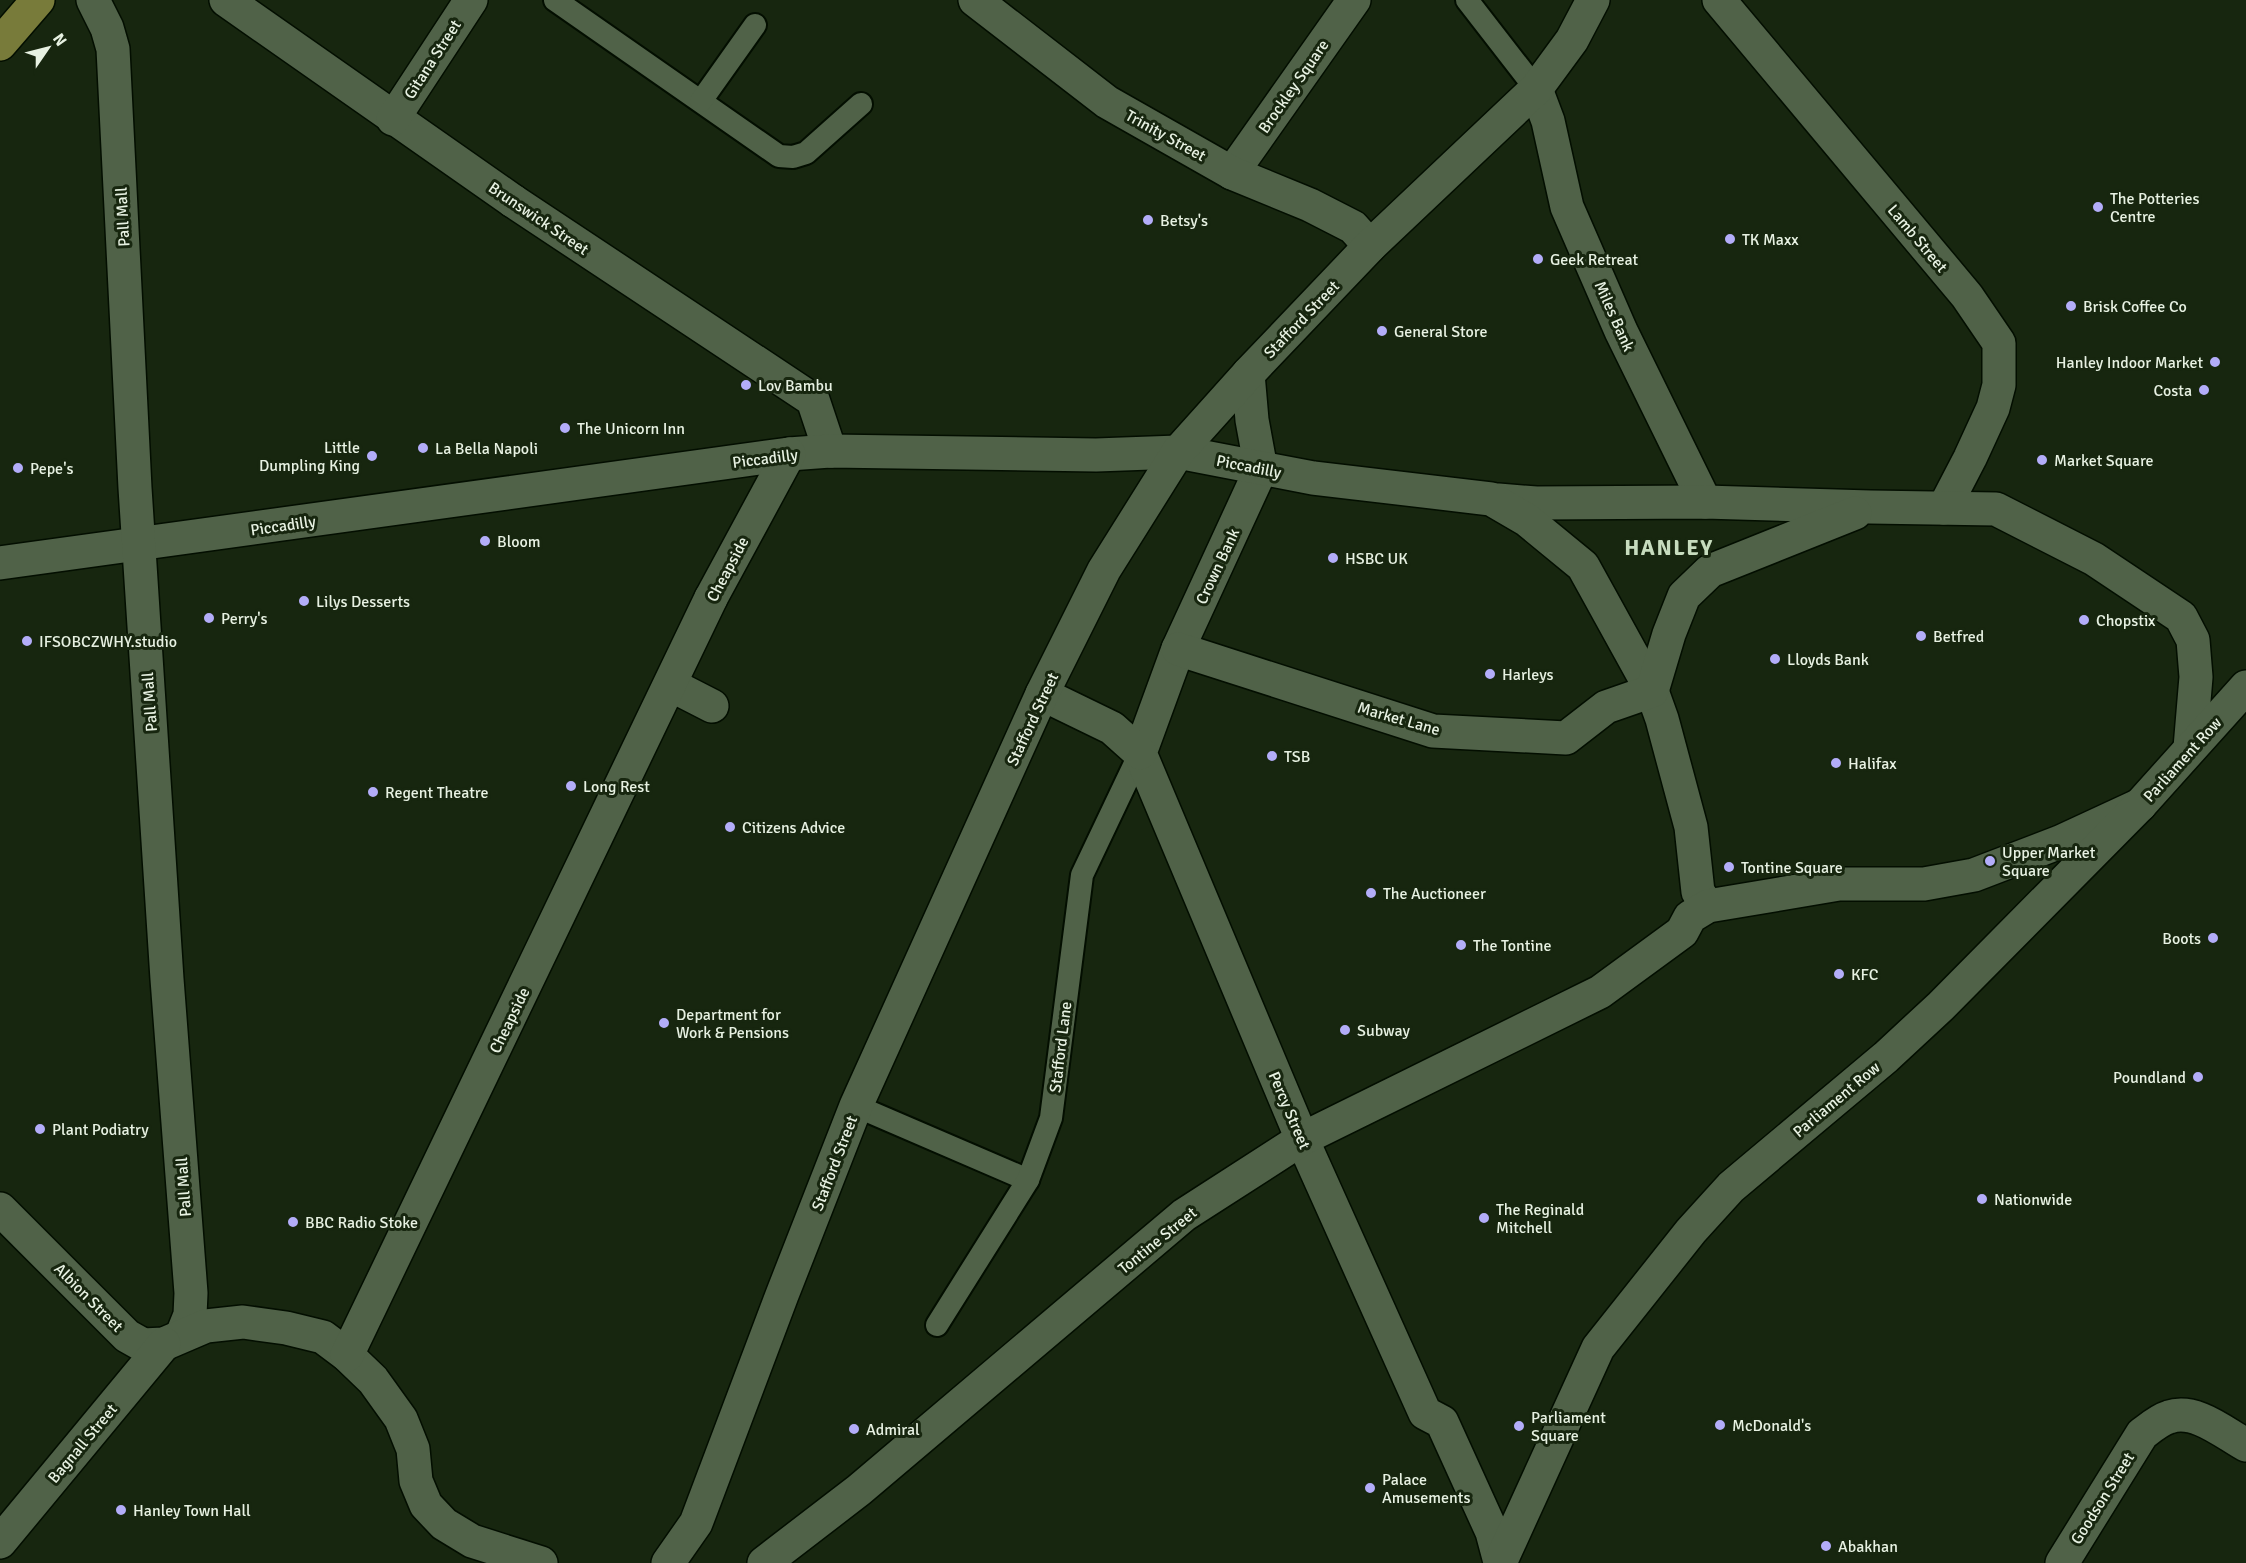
<svg xmlns="http://www.w3.org/2000/svg" width="2246" height="1563" font-family="Signika,sans-serif">
	<style>
		.lines { fill: none; stroke-linecap: round; stroke-linejoin: round }
		.service-casing { stroke: #030e00; stroke-width: 26 }
		.pedestrian-casing { stroke: #030e00; stroke-width: 36 }
		.minor-casing { stroke: #030e00; stroke-width: 36 }
		.primary-casing { stroke: #030e00; stroke-width: 36 }
		.service { stroke: #506248; stroke-width: 22 }
		.pedestrian { stroke: #506248; stroke-width: 33 }
		.minor { stroke: #506248; stroke-width: 33 }
		.primary { stroke: #787b3a; stroke-width: 33 }
		.poi-dot { fill: #b3adf9; stroke: #17260f; stroke-width: 2 }
		.labels { text-anchor: middle; stroke-width: 6; stroke-linejoin: round; paint-order: stroke }
		.street-label { font-size: 16px; fill: #e7f1e2; stroke: #17260f }
		.poi-label { font-size: 16px; fill: #e7f1e2; stroke: #17260f; text-anchor: start }
		.district-label { font-size: 22px; font-weight: bold; letter-spacing: 1.5px; fill: #c7dcbe; stroke: #17260f }
	</style>
	<rect width="100%" height="100%" fill="#17260f"/>
	<g class="lines">
		<defs>
			<g id="service">
				<polyline points="555,0 779,156 793,157 806,153 861,104"/>
				<polyline points="1467,0 1536,89"/>
				<polyline points="701,101 755,25"/>
				<polyline points="856,1106 1028,1180"/>
				<polyline points="937,1325 1028,1180 1051,1118 1082,875 1140,753"/>
			</g>
			<g id="pedestrian">
				<polyline points="1719,0 1967,296 1999,343 1999,385 1993,408 1970,458 1944,508"/>
				<polyline points="1536,89 1548,121 1567,207 1621,331 1705,502"/>
				<polyline points="1232,173 1354,0"/>
				<polyline points="513,201 813,400 830,451"/>
				<polyline points="1248,374 1252,420 1261,469 1178,649 1140,753 1302,1139 1425,1413 1442,1422 1492,1532 1500,1562"/>
				<polyline points="1498,500 1536,503 1705,502 1870,507 1996,509 2094,559 2181,617 2193,640 2196,677 2190,748"/>
				<polyline points="0,563 789,454 830,451 1096,455 1178,452 1313,478 1491,499 1527,520 1583,566 1652,691 1662,719 1691,827 1698,892 1708,906"/>
				<polyline points="711,598 789,454"/>
				<polyline points="1178,649 1433,731 1566,738 1606,707 1652,691 1669,634 1684,596 1710,571 1855,513"/>
				<polyline points="764,1563 859,1490 1184,1215 1302,1139 1600,992 1682,932 1690,917 1708,906 1839,884 1924,884 1974,875 2060,842 2140,805"/>
				<polyline points="1500,1563 1598,1348 1691,1231 1731,1187 1886,1057 1941,1006 2140,805 2246,687"/>
			</g>
			<g id="minor">
				<polyline points="93,0 107,28 113,49 135,488 167,979 191,1293 190,1315 182,1335"/>
				<polyline points="226,0 513,201"/>
				<polyline points="975,0 1107,102 1232,173 1310,205 1353,227 1370,246"/>
				<polyline points="393,119 471,0"/>
				<polyline points="671,685 712,706"/>
				<polyline points="1042,694 1112,728 1140,753"/>
				<polyline points="0,1209 127,1336 143,1345 164,1344 206,1326 243,1322 286,1328 323,1337 347,1355 373,1380 401,1419 413,1449 416,1481 426,1505 444,1524 472,1541 541,1563"/>
				<polyline points="347,1355 711,598"/>
				<polyline points="0,1542 164,1344"/>
				<polyline points="668,1563 696,1523 782,1295 856,1106 1042,694 1104,570 1178,452 1248,374 1370,246 1536,89 1572,40 1593,0"/>
				<path d="M 2062,1563 L 2142,1434 C 2150,1428 2159,1420 2169,1417 C 2196,1408 2224,1433 2246,1445"/>
			</g>
			<polyline id="primary" points="0,44 38,0"/>
		</defs>
		<use href="#service" class="service-casing"/>
		<use href="#pedestrian" class="pedestrian-casing"/>
		<use href="#minor" class="minor-casing"/>
		<use href="#primary" class="primary-casing"/>
		<use href="#service" class="service"/>
		<use href="#pedestrian" class="pedestrian"/>
		<use href="#minor" class="minor"/>
		<use href="#primary" class="primary"/>
	</g>
	<g class="poi-dot">
		<circle cx="2098" cy="207" r="6"/>
		<circle cx="1148" cy="220" r="6"/>
		<circle cx="1730" cy="239" r="6"/>
		<circle cx="1538" cy="259" r="6"/>
		<circle cx="2071" cy="306" r="6"/>
		<circle cx="1382" cy="331" r="6"/>
		<circle cx="2215" cy="362" r="6"/>
		<circle cx="746" cy="385" r="6"/>
		<circle cx="2204" cy="390" r="6"/>
		<circle cx="565" cy="428" r="6"/>
		<circle cx="423" cy="448" r="6"/>
		<circle cx="372" cy="456" r="6"/>
		<circle cx="2042" cy="460" r="6"/>
		<circle cx="18" cy="468" r="6"/>
		<circle cx="485" cy="541" r="6"/>
		<circle cx="1333" cy="558" r="6"/>
		<circle cx="304" cy="601" r="6"/>
		<circle cx="209" cy="618" r="6"/>
		<circle cx="2084" cy="620" r="6"/>
		<circle cx="1921" cy="636" r="6"/>
		<circle cx="27" cy="641" r="6"/>
		<circle cx="1775" cy="659" r="6"/>
		<circle cx="1490" cy="674" r="6"/>
		<circle cx="1272" cy="756" r="6"/>
		<circle cx="1836" cy="763" r="6"/>
		<circle cx="571" cy="786" r="6"/>
		<circle cx="373" cy="792" r="6"/>
		<circle cx="730" cy="827" r="6"/>
		<circle cx="1990" cy="861" r="6"/>
		<circle cx="1729" cy="867" r="6"/>
		<circle cx="1371" cy="893" r="6"/>
		<circle cx="2213" cy="938" r="6"/>
		<circle cx="1461" cy="945" r="6"/>
		<circle cx="1839" cy="974" r="6"/>
		<circle cx="664" cy="1023" r="6"/>
		<circle cx="1345" cy="1030" r="6"/>
		<circle cx="2198" cy="1077" r="6"/>
		<circle cx="40" cy="1129" r="6"/>
		<circle cx="1982" cy="1199" r="6"/>
		<circle cx="1484" cy="1218" r="6"/>
		<circle cx="293" cy="1222" r="6"/>
		<circle cx="1720" cy="1425" r="6"/>
		<circle cx="1519" cy="1426" r="6"/>
		<circle cx="854" cy="1429" r="6"/>
		<circle cx="1370" cy="1488" r="6"/>
		<circle cx="121" cy="1510" r="6"/>
		<circle cx="1826" cy="1546" r="6"/>
	</g>
	<g class="labels">
		<g class="street-label">
			<text transform="translate(432 59) rotate(-57)" y="6">Gitana Street</text>
			<text transform="translate(1293 86) rotate(-55)" y="6">Brockley Square</text>
			<text transform="translate(1166 135) rotate(29)" y="6">Trinity Street</text>
			<text transform="translate(122 217) rotate(-93)" y="6">Pall Mall</text>
			<text transform="translate(539 218) rotate(34)" y="6">Brunswick Street</text>
			<text transform="translate(1918 238) rotate(50)" y="6">Lamb Street</text>
			<text transform="translate(1615 316) rotate(66)" y="6">Miles Bank</text>
			<text transform="translate(1301 319) rotate(-46)" y="6">Stafford Street</text>
			<text transform="translate(765 458) rotate(-7)" y="6">Piccadilly</text>
			<text transform="translate(1249 466) rotate(11)" y="6">Piccadilly</text>
			<text transform="translate(283 525) rotate(-8)" y="6">Piccadilly</text>
			<text transform="translate(1217 566) rotate(-65)" y="6">Crown Bank</text>
			<text transform="translate(727 569) rotate(-62)" y="6">Cheapside</text>
			<text transform="translate(149 702) rotate(-94)" y="6">Pall Mall</text>
			<text transform="translate(1399 718) rotate(16)" y="6">Market Lane</text>
			<text transform="translate(1032 719) rotate(-65)" y="6">Stafford Street</text>
			<text transform="translate(2182 759) rotate(-48)" y="6">Parliament Row</text>
			<text transform="translate(509 1020) rotate(-64)" y="6">Cheapside</text>
			<text transform="translate(1060 1047) rotate(-83)" y="6">Stafford Lane</text>
			<text transform="translate(1836 1099) rotate(-40)" y="6">Parliament Row</text>
			<text transform="translate(1290 1110) rotate(67)" y="6">Percy Street</text>
			<text transform="translate(834 1163) rotate(-69)" y="6">Stafford Street</text>
			<text transform="translate(183 1187) rotate(-94)" y="6">Pall Mall</text>
			<text transform="translate(1157 1240) rotate(-39)" y="6">Tontine Street</text>
			<text transform="translate(89 1297) rotate(45)" y="6">Albion Street</text>
			<text transform="translate(82 1443) rotate(-50)" y="6">Bagnall Street</text>
			<text transform="translate(2102 1498) rotate(-58)" y="6">Goodson Street</text>
		</g>
		<g class="poi-label">
			<text x="2110" y="204">The Potteries<tspan x="2110" dy="18">Centre</tspan></text>
			<text x="1160" y="226">Betsy's</text>
			<text x="1742" y="245">TK Maxx</text>
			<text x="1550" y="265">Geek Retreat</text>
			<text x="2083" y="312">Brisk Coffee Co</text>
			<text x="1394" y="337">General Store</text>
			<text x="2203" y="368" text-anchor="end">Hanley Indoor Market</text>
			<text x="758" y="391">Lov Bambu</text>
			<text x="2192" y="396" text-anchor="end">Costa</text>
			<text x="577" y="434">The Unicorn Inn</text>
			<text x="360" y="453" text-anchor="end">Little<tspan x="360" dy="18">Dumpling King</tspan></text>
			<text x="435" y="454">La Bella Napoli</text>
			<text x="2054" y="466">Market Square</text>
			<text x="30" y="474">Pepe's</text>
			<text x="497" y="547">Bloom</text>
			<text x="1345" y="564">HSBC UK</text>
			<text x="316" y="607">Lilys Desserts</text>
			<text x="221" y="624">Perry's</text>
			<text x="2096" y="626">Chopstix</text>
			<text x="1933" y="642">Betfred</text>
			<text x="39" y="647">IFSOBCZWHY.studio</text>
			<text x="1787" y="665">Lloyds Bank</text>
			<text x="1502" y="680">Harleys</text>
			<text x="1284" y="762">TSB</text>
			<text x="1848" y="769">Halifax</text>
			<text x="583" y="792">Long Rest</text>
			<text x="385" y="798">Regent Theatre</text>
			<text x="742" y="833">Citizens Advice</text>
			<text x="2002" y="858">Upper Market<tspan x="2002" dy="18">Square</tspan></text>
			<text x="1741" y="873">Tontine Square</text>
			<text x="1383" y="899">The Auctioneer</text>
			<text x="2201" y="944" text-anchor="end">Boots</text>
			<text x="1473" y="951">The Tontine</text>
			<text x="1851" y="980">KFC</text>
			<text x="676" y="1020">Department for<tspan x="676" dy="18">Work &amp; Pensions</tspan></text>
			<text x="1357" y="1036">Subway</text>
			<text x="2186" y="1083" text-anchor="end">Poundland</text>
			<text x="52" y="1135">Plant Podiatry</text>
			<text x="1994" y="1205">Nationwide</text>
			<text x="1496" y="1215">The Reginald<tspan x="1496" dy="18">Mitchell</tspan></text>
			<text x="305" y="1228">BBC Radio Stoke</text>
			<text x="1531" y="1423">Parliament<tspan x="1531" dy="18">Square</tspan></text>
			<text x="1732" y="1431">McDonald's</text>
			<text x="866" y="1435">Admiral</text>
			<text x="1382" y="1485">Palace<tspan x="1382" dy="18">Amusements</tspan></text>
			<text x="133" y="1516">Hanley Town Hall</text>
			<text x="1838" y="1552">Abakhan</text>
		</g>
		<g class="district-label">
			<text x="1669" y="555">HANLEY</text>
		</g>
	</g>
	<g transform="translate(48 48) rotate(55)" stroke="#17260f" stroke-width="4.5" paint-order="stroke">
	<path d="M0-4.5L10 22L0 15L-10 22Z" fill="#e7f1e2"/>
	<text y="-9" font-size="16" font-weight="bold" text-anchor="middle" fill="#e7f1e2">N</text>
	</g>
</svg>
